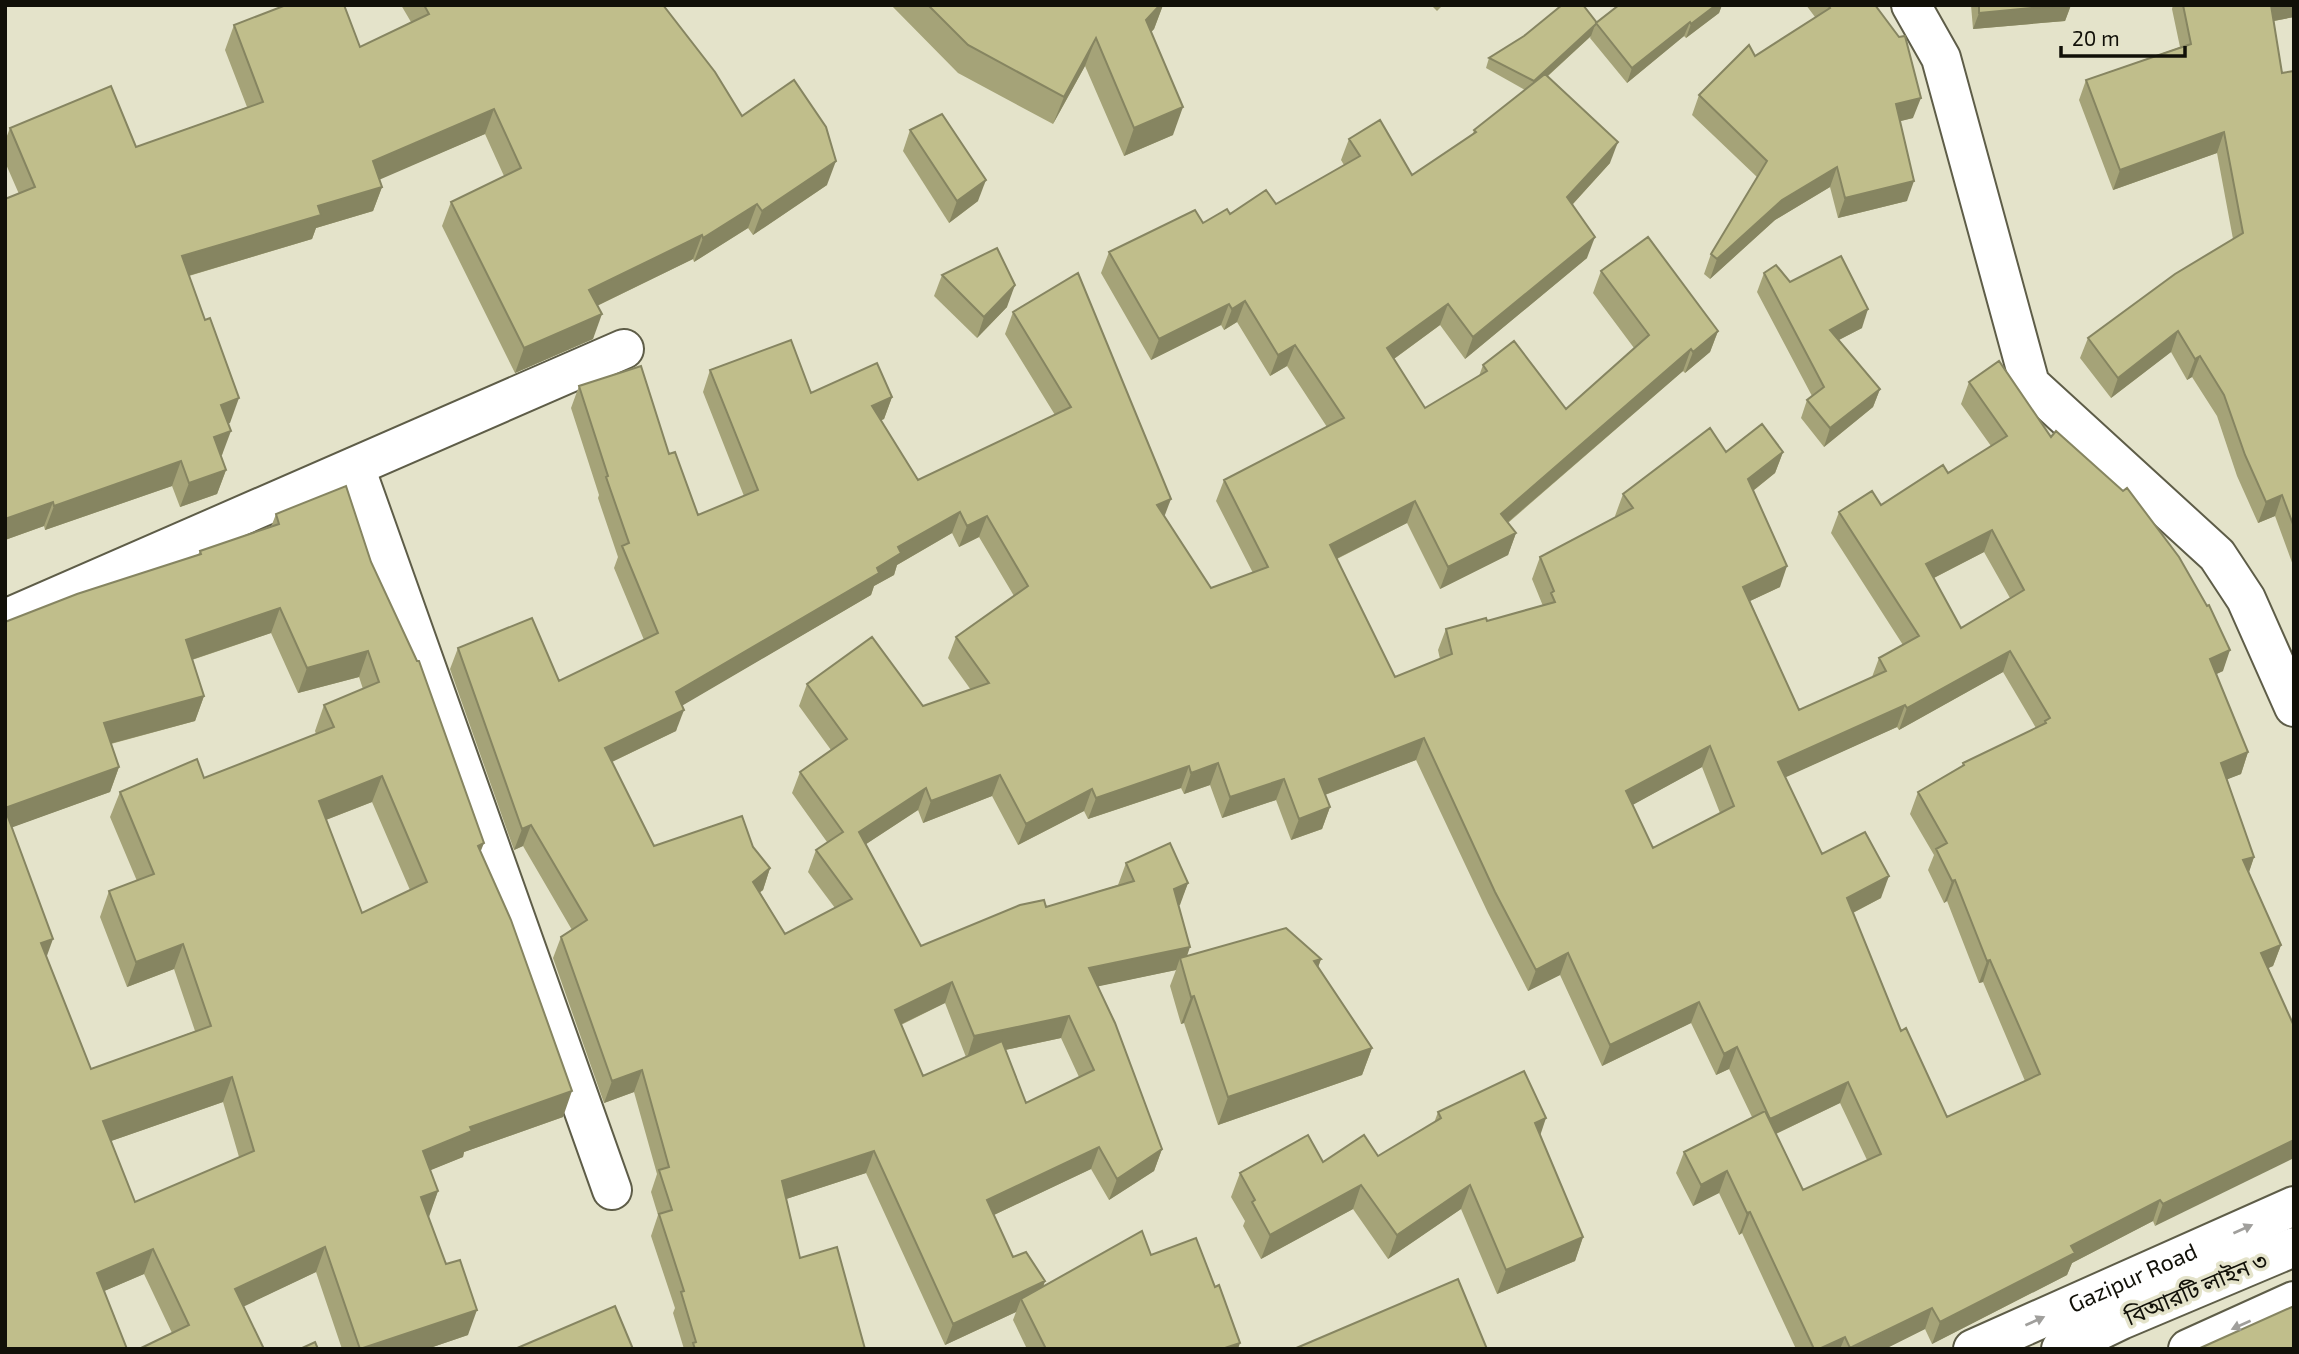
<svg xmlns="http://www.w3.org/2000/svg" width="2299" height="1354" font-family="'Exo 2','Noto Sans Bengali',sans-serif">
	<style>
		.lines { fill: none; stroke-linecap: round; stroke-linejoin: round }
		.minor-casing { stroke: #5e5d48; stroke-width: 42 }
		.major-casing { stroke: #5e5d48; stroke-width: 42 }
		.minor { stroke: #fff; stroke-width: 38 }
		.major { stroke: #fff; stroke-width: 38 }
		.wall { fill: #a5a378; fill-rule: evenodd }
		.shaded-wall { fill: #868561 }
		.building { fill: #c0be8b; stroke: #868561; stroke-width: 2; fill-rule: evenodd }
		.oneway { fill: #a09f9c }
		.labels { text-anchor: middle; stroke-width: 7; stroke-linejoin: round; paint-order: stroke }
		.street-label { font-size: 23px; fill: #111008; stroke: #e4e3ca }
	</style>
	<rect width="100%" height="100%" fill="#e4e3ca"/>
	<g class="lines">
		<defs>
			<g id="minor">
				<polyline points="1911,5 1941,58 2030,384 2217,555 2246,599 2294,707"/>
				<polyline points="355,467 612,1190"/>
				<polyline points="5,619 624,349"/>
			</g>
			<g id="major">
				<path id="s1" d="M 1973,1349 L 2294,1206"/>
				<polyline points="2061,1349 2121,1320 2294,1247"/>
				<polyline points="2188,1349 2294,1301"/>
			</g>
		</defs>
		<use href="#minor" class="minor-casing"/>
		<use href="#major" class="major-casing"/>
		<use href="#minor" class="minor"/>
		<use href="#major" class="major"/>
	</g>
	<g class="wall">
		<polygon points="401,5 663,5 742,116 827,185 753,235 748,228 694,262 693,259 597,306 593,339 515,373 442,226 451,202 504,176 485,134 379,179 382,187 373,211 316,228 312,239 189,276 230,423 228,423 222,455 221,456 226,470 217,494 180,507 172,486 45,530 44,526 5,540 5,199 19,194 5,162 5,141 10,128 136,147 247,107 225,50 234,25 360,47 411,22"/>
		<polygon points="891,5 1163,5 1154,29 1151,32 1173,135 1124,156 1085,66 1053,124 958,73"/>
		<polygon points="1431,5 1443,5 1437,11"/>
		<path d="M 1619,5 L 1722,5 L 1719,13 L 1686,38 L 1684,36 L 1627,83 L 1590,38 L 1591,36 L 1548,76 L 1610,163 L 1573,204 L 1587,258 L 1465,359 L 1440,325 L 1394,359 L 1425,408 L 1479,376 L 1483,365 L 1566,409 L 1634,348 L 1593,293 L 1601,271 L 1718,331 L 1710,352 L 1685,373 L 1683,371 L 1508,523 L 1516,533 L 1508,555 L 1440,589 L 1407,523 L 1337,559 L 1395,677 L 1440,659 L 1438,650 L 1446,629 L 1487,621 L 1543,606 L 1532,579 L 1540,557 L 1616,517 L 1615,516 L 1623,494 L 1726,452 L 1783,452 L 1775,473 L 1753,491 L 1780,587 L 1750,601 L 1799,710 L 1872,677 L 1879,658 L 1903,645 L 1831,533 L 1839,512 L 1881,505 L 1948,473 L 1991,446 L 1961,404 L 1969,382 L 2051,437 L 2223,671 L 2216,674 L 2248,752 L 2241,774 L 2227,779 L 2254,857 L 2249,872 L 2281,945 L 2273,966 L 2268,968 L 2155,1226 L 2153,1221 L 2072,1263 L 2067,1275 L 1932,1344 L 1925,1329 L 1885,1349 L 1796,1349 L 1742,1233 L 1739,1235 L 1719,1193 L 1693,1206 L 1676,1173 L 1684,1152 L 1752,1117 L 1729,1069 L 1716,1075 L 1691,1023 L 1602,1066 L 1560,975 L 1528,991 L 1488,913 L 1416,760 L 1325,795 L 1330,807 L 1322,829 L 1291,840 L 1276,800 L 1222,818 L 1210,785 L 1184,794 L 1181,788 L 1088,819 L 1084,811 L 1018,845 L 992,796 L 923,823 L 918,810 L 866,844 L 921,946 L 1118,885 L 1126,863 L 1188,883 L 1179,905 L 1187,956 L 1321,959 L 1318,967 L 1372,1048 L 1362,1075 L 1218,1125 L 1184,1023 L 1181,1024 L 1170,986 L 1176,970 L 1098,986 L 1162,1149 L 1154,1171 L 1109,1200 L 1091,1169 L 994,1215 L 1013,1257 L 1045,1281 L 1043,1287 L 1151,1255 L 1238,1349 L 1027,1349 L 1013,1320 L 1016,1312 L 945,1345 L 866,1173 L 786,1199 L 800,1258 L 865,1349 L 684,1349 L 673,1313 L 675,1308 L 651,1236 L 658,1215 L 651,1192 L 657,1174 L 634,1092 L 604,1103 L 553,958 L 561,937 L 572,930 L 523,846 L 514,850 L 450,669 L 458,648 L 559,681 L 644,640 L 614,568 L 618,557 L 598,498 L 599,495 L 571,408 L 579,386 L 669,454 L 698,515 L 744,496 L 703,392 L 710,370 L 811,393 L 892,397 L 884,419 L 881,420 L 918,480 L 1055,415 L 1005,334 L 1013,312 L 1165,517 L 1211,588 L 1253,573 L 1216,501 L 1224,480 L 1327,427 L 1287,366 L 1270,376 L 1237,322 L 1224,330 L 1221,325 L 1151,360 L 1101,273 L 1109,252 L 1230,214 L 1276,204 L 1344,165 L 1341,160 L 1349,139 L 1412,175 L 1473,134 L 1474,130 L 1525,90 L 1486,68 L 1489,58 L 1597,23 ZM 952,533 L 959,547 L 979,537 L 1014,596 L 956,637 L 948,658 L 971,690 L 923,706 L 807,684 L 799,706 L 831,750 L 800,772 L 792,793 L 827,842 L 816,850 L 808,872 L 835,908 L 785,934 L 760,892 L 763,890 L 770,868 L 753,847 L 654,846 L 612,762 L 676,731 L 682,705 L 871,595 L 874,586 L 894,575 L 897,565 ZM 1984,552 L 2010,598 L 1961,628 L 1934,578 ZM 2003,672 L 2036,728 L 1963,763 L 1962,767 L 1918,792 L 1910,814 L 1934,855 L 1928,870 L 1944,903 L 1947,901 L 1979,983 L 1983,982 L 2025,1081 L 1947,1117 L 1901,1031 L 1853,913 L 1881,898 L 1822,854 L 1785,777 L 1897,727 L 1899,730 ZM 1702,767 L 1720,813 L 1653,848 L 1632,805 ZM 945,1003 L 966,1057 L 923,1076 L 901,1025 ZM 1061,1038 L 1079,1077 L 1026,1103 L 1005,1050 ZM 1840,1103 L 1867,1160 L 1803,1190 L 1776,1134 Z"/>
		<polygon points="1806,5 1875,5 1913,118 1900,121 1907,201 1838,218 1830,187 1775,220 1710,279 1704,274 1711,254 1757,177 1692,115 1699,95 1815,17"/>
		<polygon points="1971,5 2071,5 2065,21 1973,29"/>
		<polygon points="2173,5 2294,5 2294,17 2274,21 2282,73 2294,71 2294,568 2275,516 2258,523 2237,476 2217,416 2192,377 2187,380 2171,352 2111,398 2080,358 2088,338 2233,239 2217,153 2113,190 2079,100 2086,80 2180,47 2172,9"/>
		<polygon points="910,130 978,201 949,223 903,151"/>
		<polygon points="1764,273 1790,282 1862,328 1839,340 1880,389 1873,407 1824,447 1801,418 1807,400 1812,396 1757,292"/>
		<polygon points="942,275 1007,307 977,338 934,296"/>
		<path d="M 276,514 L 371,562 L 480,852 L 563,1117 L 464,1152 L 463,1157 L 430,1170 L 438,1191 L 428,1217 L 468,1335 L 427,1349 L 342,1349 L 316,1272 L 243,1306 L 172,1333 L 144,1274 L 104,1291 L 5,1349 L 5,622 L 198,555 L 200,551 L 271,527 ZM 271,633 L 298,693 L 359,677 L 363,689 L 324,705 L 315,731 L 316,734 L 204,778 L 120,792 L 110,817 L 137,881 L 109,891 L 100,917 L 127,987 L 174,969 L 195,1031 L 91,1069 L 47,957 L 12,827 L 110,792 L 119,767 L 111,744 L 195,721 L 204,696 L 192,660 ZM 372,802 L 410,890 L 362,913 L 326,820 ZM 223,1102 L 239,1157 L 135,1202 L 111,1141 Z"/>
		<polygon points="1438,1112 1540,1135 1583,1237 1575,1261 1497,1294 1461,1209 1388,1259 1353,1209 1261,1259 1243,1226 1245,1221 1231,1197 1240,1173 1323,1162 1378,1156 1434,1123"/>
	</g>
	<g class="shaded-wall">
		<polygon points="1160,5 1163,5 1154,29 1136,48 1146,20"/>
		<polygon points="1716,5 1722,5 1719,13 1686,38 1691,24"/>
		<polygon points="2063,5 2071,5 2065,21 1973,29 1979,13"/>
		<polygon points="2269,5 2294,5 2294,17 2263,23"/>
		<polygon points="1690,22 1684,36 1627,83 1632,68"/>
		<polygon points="1595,25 1591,36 1530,92 1534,81"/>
		<polygon points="1096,38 1085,66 1053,124 1064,97"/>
		<polygon points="1921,98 1913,118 1889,124 1896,104"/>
		<polygon points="1183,107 1173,135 1124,156 1134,128"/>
		<polygon points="494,109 485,134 365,186 373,161"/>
		<polygon points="2224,132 2217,153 2113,190 2120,170"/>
		<polygon points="1618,142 1610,163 1560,218 1567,197"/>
		<polygon points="836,161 827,185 753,235 762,211"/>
		<polygon points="1837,167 1830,187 1775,220 1710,279 1717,259 1782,200"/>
		<polygon points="986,180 978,201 949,223 957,201"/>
		<polygon points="1914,181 1907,201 1838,218 1845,198"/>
		<polygon points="382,187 373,211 316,228 312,239 174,280 182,256 318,206"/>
		<polygon points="757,204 748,228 694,262 703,238"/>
		<polygon points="702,235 693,259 580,314 589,290"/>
		<polygon points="1595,237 1587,258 1465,359 1473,337"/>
		<polygon points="1015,285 1007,307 977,338 984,317"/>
		<polygon points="1245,301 1237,322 1224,330 1232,309"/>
		<polygon points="1229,304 1221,325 1151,360 1159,339"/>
		<polygon points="1448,304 1440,325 1380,369 1387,348"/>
		<polygon points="1868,309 1862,328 1823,348 1830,330"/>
		<polygon points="602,314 593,339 515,373 524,348"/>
		<polygon points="1718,331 1710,352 1685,373 1693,352"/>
		<polygon points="2178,331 2171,352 2111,398 2118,378"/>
		<polygon points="1295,345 1287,366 1270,376 1278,355"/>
		<polygon points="1691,349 1683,371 1493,535 1501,514"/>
		<polygon points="2200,356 2192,377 2187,380 2195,359"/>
		<polygon points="1880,389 1873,407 1824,447 1830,428"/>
		<polygon points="892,397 884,419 865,428 872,406"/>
		<polygon points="239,398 230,423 213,430 221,405"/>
		<polygon points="231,431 222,455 206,461 214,437"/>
		<polygon points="1783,452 1775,473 1740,501 1748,479"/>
		<polygon points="181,461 172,486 45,530 54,506"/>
		<polygon points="226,470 217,494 180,507 189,483"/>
		<polygon points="2282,495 2275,516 2258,523 2266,502"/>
		<polygon points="1171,499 1163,520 1157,505"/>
		<polygon points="1415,501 1407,523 1322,566 1330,545"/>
		<polygon points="53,502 44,526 5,540 5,519"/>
		<polygon points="960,512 952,533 897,565 894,575 874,586 871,595 668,714 676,692 877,568 898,547"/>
		<polygon points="987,516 979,537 959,547 967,526"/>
		<polygon points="1992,530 1984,552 1918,586 1926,564"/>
		<polygon points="1516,533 1508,555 1440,589 1448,567"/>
		<polygon points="1787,566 1780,587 1735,608 1743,587"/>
		<polygon points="280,608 271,633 176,665 186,640"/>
		<polygon points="2230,650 2223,671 2202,681 2210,659"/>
		<polygon points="368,651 359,677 298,693 307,668"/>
		<polygon points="2010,651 2003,672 1899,730 1907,708"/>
		<polygon points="204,696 195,721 94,748 104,723"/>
		<polygon points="1905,705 1897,727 1771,784 1778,762"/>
		<polygon points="684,710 676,731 597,769 605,748"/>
		<polygon points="1424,738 1416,760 1311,800 1319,779"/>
		<polygon points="1710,746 1702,767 1618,813 1626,791"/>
		<polygon points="2248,752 2241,774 2213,785 2221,763"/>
		<polygon points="1218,763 1210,785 1184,794 1191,773"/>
		<polygon points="1189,766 1181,788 1088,819 1096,798"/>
		<polygon points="119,767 110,792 5,830 5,808"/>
		<polygon points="1000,775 992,796 923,823 931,801"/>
		<polygon points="382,776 372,802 310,826 319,801"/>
		<polygon points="1284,779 1276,800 1222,818 1230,797"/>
		<polygon points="926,788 918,810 851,854 859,832"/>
		<polygon points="1092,789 1084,811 1018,845 1026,824"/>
		<polygon points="1330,807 1322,829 1291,840 1299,819"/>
		<polygon points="531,825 523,846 514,850 522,829"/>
		<polygon points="484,843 474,868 478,846"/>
		<polygon points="2254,857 2247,878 2243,860"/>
		<polygon points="770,868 763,890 746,903 753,882"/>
		<polygon points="1889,876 1881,898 1839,920 1847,898"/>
		<polygon points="1955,880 1947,901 1944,903 1952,881"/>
		<polygon points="1188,883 1180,905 1166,911 1174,889"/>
		<polygon points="53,939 44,964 41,943"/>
		<polygon points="183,944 174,969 127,987 136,962"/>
		<polygon points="2281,945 2273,966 2253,975 2261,953"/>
		<polygon points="1190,947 1183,968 1180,958 1176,970 1081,990 1089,968"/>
		<polygon points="1568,953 1560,975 1528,991 1536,970"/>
		<polygon points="1321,959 1311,987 1314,961"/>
		<polygon points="1990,960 1983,982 1979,983 1987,961"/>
		<polygon points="952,982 945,1003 887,1031 895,1010"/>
		<polygon points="1194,996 1184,1023 1181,1024 1191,997"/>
		<polygon points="1699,1002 1691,1023 1602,1066 1610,1045"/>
		<polygon points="1069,1016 1061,1038 967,1058 974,1036"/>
		<polygon points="1737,1047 1729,1069 1716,1075 1724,1054"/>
		<polygon points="1372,1048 1362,1075 1218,1125 1228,1097"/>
		<polygon points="642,1070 634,1092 604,1103 612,1081"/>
		<polygon points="232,1077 223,1102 94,1147 103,1121"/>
		<polygon points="1848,1082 1840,1103 1763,1140 1770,1119"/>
		<polygon points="572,1091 563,1117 464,1152 463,1157 414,1177 423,1151 470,1127"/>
		<polygon points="1546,1118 1538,1142 1535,1123"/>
		<polygon points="2294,1140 2294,1158 2155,1226 2163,1204"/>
		<polygon points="1099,1147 1091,1169 979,1222 987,1200"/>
		<polygon points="1162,1149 1154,1171 1109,1200 1117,1179"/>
		<polygon points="874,1151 866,1173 774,1203 782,1181"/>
		<polygon points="1727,1171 1719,1193 1693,1206 1701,1185"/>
		<polygon points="1361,1185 1353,1209 1261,1259 1270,1235"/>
		<polygon points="1470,1185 1461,1209 1388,1259 1397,1235"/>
		<polygon points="438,1191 429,1217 412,1223 421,1197"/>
		<polygon points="2160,1200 2153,1221 2072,1263 2067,1275 1932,1344 1940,1322 2071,1246"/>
		<polygon points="1750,1212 1742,1233 1739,1235 1747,1213"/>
		<polygon points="1583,1237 1575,1261 1497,1294 1506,1270"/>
		<polygon points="325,1247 316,1272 226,1315 235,1289"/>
		<polygon points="153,1249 144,1274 88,1298 97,1273"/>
		<polygon points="1045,1281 1037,1303 1021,1299 1016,1312 945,1345 953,1324"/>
		<polygon points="1932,1308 1925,1329 1885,1349 1850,1349"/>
		<polygon points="477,1310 468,1335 427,1349 362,1349"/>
		<polygon points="1845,1337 1840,1349 1819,1349"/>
		<polygon points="1240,1343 1238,1349 1222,1349"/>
	</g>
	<g class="building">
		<polygon points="286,5 344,5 360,47 429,14 424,5 663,5 715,72 742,116 794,80 826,127 836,161 762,211 757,204 703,238 702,235 589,290 602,314 524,348 451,202 521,168 494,109 373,161 382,187 318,206 321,215 182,256 205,320 210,318 239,398 221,405 231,431 214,437 226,470 189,483 181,461 54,506 53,502 5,519 5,199 35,187 10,128 111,86 136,147 263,102 234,25"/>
		<polygon points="928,5 1160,5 1146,20 1183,107 1134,128 1096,38 1064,97 968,45"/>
		<polygon points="1562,5 1583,5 1597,23 1596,24 1534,81 1489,58 1524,36"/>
		<polygon points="1619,5 1716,5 1691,24 1690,22 1632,68 1596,23"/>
		<polygon points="1828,5 1875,5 1899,37 1905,36 1921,98 1896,104 1914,181 1845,198 1837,167 1782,200 1717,259 1711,254 1767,161 1699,95 1749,45 1755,56 1830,8"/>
		<polygon points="1979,5 2063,5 1979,13"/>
		<polygon points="2183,5 2271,5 2282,73 2294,71 2294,527 2282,495 2266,502 2245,455 2224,395 2200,356 2195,359 2178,331 2118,378 2088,338 2175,274 2243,233 2224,132 2120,170 2086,80 2191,44"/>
		<path d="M 1545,74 L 1618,142 L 1567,197 L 1595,237 L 1473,337 L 1448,304 L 1387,348 L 1425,408 L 1487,371 L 1483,365 L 1514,341 L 1566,409 L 1649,335 L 1601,271 L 1648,237 L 1718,331 L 1693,352 L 1691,349 L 1501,514 L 1516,533 L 1448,567 L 1415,501 L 1330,545 L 1395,677 L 1452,654 L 1446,629 L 1486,618 L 1487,621 L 1555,602 L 1551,593 L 1554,591 L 1540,557 L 1633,508 L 1623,494 L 1710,428 L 1726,452 L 1762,424 L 1783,452 L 1748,479 L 1787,566 L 1743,587 L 1799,710 L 1886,671 L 1879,658 L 1919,636 L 1839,512 L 1872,491 L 1881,505 L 1943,465 L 1948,473 L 2007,436 L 1969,382 L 1999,361 L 2051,437 L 2056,431 L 2123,491 L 2127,488 L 2179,557 L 2207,606 L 2209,605 L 2230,650 L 2210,659 L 2248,752 L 2221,763 L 2254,857 L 2243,860 L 2281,945 L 2261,953 L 2294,1026 L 2294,1140 L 2163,1204 L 2160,1200 L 2071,1246 L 2075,1253 L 1940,1322 L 1932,1308 L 1850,1348 L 1845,1337 L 1819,1349 L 1814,1349 L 1750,1212 L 1747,1213 L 1727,1171 L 1701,1185 L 1684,1152 L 1765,1111 L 1803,1190 L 1881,1154 L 1848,1082 L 1770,1119 L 1737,1047 L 1724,1054 L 1699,1002 L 1610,1045 L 1568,953 L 1536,970 L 1495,892 L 1424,738 L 1319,779 L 1330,807 L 1299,819 L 1284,779 L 1230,797 L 1218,763 L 1191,773 L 1189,766 L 1096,798 L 1092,789 L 1026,824 L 1000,775 L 931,801 L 926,788 L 859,832 L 921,946 L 1020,905 L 1044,900 L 1046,907 L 1134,881 L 1126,863 L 1170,843 L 1188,883 L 1174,889 L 1190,947 L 1089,968 L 1115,1023 L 1162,1149 L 1117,1179 L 1099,1147 L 987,1200 L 1013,1257 L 1026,1252 L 1045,1281 L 953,1324 L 874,1151 L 782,1181 L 800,1258 L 837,1247 L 865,1349 L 695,1349 L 693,1343 L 696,1342 L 681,1292 L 684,1291 L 659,1214 L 672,1210 L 659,1170 L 669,1167 L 642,1070 L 612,1081 L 561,937 L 587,920 L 531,825 L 522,829 L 458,648 L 532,618 L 559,681 L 658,633 L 622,546 L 629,543 L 606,477 L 608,476 L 579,386 L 641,366 L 669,454 L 675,452 L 698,515 L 758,490 L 710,370 L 791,340 L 811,393 L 877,363 L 892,397 L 872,406 L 918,480 L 1071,407 L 1013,312 L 1078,273 L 1171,499 L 1157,505 L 1211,588 L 1268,567 L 1224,480 L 1344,418 L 1295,345 L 1278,355 L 1245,301 L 1232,309 L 1229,304 L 1159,339 L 1109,252 L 1195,210 L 1203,223 L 1227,209 L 1230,214 L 1266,190 L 1276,204 L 1360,156 L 1349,139 L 1380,120 L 1412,175 L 1476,132 L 1474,130 ZM 960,512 L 967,526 L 987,516 L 1028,586 L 956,637 L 989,683 L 923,706 L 872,637 L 807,684 L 847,739 L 800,772 L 843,832 L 816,850 L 852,899 L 785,934 L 753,882 L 770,868 L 753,847 L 742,816 L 654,846 L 605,748 L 684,710 L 676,692 L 879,573 L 877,568 L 901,553 L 898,547 ZM 1992,530 L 2024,590 L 1961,628 L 1926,564 ZM 2010,651 L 2050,718 L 2045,721 L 2046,723 L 1963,763 L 1964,765 L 1918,792 L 1947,843 L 1936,849 L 1952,881 L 1955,880 L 1987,961 L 1990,960 L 2040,1074 L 1947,1117 L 1906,1028 L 1901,1031 L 1847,898 L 1889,876 L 1865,832 L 1822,854 L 1778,762 L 1905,705 L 1907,708 ZM 1710,746 L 1734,806 L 1653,848 L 1626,791 ZM 952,982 L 974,1036 L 1069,1016 L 1094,1070 L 1026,1103 L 1002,1041 L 923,1076 L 895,1010 Z"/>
		<polygon points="942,114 986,180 957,201 910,130"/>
		<polygon points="997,248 1015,285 984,317 942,275"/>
		<polygon points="1841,256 1868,309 1830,330 1880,389 1830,428 1807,400 1824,387 1764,273 1776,265 1790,282"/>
		<path d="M 346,486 L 371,562 L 417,661 L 419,661 L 484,843 L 478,846 L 511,920 L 572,1091 L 470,1127 L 472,1131 L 423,1151 L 438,1191 L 421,1197 L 446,1264 L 460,1260 L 477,1310 L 360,1349 L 325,1247 L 235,1289 L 264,1349 L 139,1349 L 189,1325 L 153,1249 L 97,1273 L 127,1349 L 5,1349 L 5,809 L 53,939 L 41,943 L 91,1069 L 211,1026 L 183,944 L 136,962 L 109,891 L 154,874 L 120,792 L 197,759 L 204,778 L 334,727 L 324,705 L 379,682 L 368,651 L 307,668 L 280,608 L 186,640 L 204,696 L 104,723 L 119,767 L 5,808 L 5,622 L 77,594 L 201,554 L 200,551 L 279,524 L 276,514 ZM 382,776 L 427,882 L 362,913 L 319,801 ZM 232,1077 L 254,1151 L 135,1202 L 103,1121 Z"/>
		<polygon points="1286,928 1321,959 1314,961 1372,1048 1228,1097 1194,996 1191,997 1180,958"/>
		<polygon points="1524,1071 1546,1118 1535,1123 1583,1237 1506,1270 1470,1185 1397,1235 1361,1185 1270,1235 1252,1202 1255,1200 1240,1173 1308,1135 1323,1162 1364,1135 1378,1156 1441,1118 1438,1112"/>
		<polygon points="1142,1231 1151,1255 1196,1238 1215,1287 1219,1285 1240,1343 1222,1349 1046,1349 1021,1299"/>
		<polygon points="1458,1279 1487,1349 1294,1349"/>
		<polygon points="615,1306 633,1349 515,1349"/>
		<polygon points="2294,1306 2294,1349 2198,1349"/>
		<polygon points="315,1342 318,1349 300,1349"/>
	</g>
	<defs><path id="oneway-solid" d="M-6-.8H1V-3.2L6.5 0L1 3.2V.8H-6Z" transform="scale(1.75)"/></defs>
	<g class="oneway">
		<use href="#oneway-solid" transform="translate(2243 1229) rotate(-24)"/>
		<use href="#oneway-solid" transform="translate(2035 1321) rotate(-24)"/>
		<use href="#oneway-solid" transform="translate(2241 1325) rotate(156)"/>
	</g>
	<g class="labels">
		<g class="street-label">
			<text dy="8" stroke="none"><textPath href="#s1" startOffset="175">Gazipur Road</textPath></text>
			<text transform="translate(2196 1289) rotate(-23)" y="8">বিআরটি লাইন ৩</text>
		</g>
	</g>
	<rect width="2299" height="1354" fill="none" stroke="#111008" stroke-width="14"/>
	<path d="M2061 46v10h124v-10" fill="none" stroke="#111008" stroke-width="3.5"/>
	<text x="2072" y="46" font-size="21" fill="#111008" stroke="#e4e3ca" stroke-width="5" paint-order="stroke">20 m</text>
</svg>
